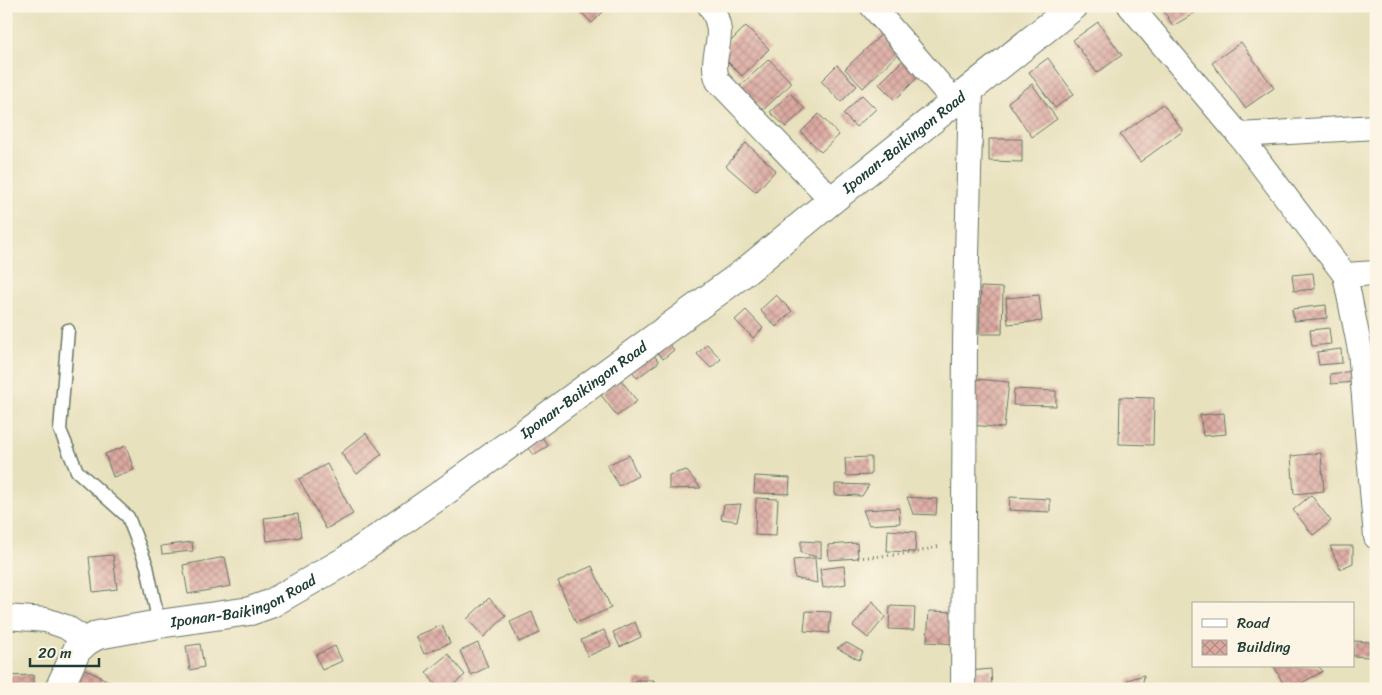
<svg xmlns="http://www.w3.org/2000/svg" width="1382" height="695" font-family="Sriracha,sans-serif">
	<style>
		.building { fill: url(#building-cross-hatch) }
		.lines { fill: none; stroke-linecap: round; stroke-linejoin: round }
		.service-casing { stroke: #657664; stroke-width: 15 }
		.minor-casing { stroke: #657664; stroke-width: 26 }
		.tertiary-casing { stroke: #657664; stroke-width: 30 }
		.path { stroke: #657664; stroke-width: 3; stroke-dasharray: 1 4; stroke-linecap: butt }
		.service { stroke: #fff; stroke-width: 12 }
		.minor { stroke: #fff; stroke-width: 24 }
		.tertiary { stroke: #fff; stroke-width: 28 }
		.labels { text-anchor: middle; stroke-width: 5; stroke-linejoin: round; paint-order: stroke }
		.street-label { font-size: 15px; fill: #1f3d34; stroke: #fcf5e5 }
	</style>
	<defs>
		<pattern id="building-cross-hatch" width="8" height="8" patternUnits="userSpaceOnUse" patternTransform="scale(1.25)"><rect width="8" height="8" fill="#dca9a1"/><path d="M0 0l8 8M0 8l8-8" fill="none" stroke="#b28b84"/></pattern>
	</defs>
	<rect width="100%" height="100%" fill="#fcf5e5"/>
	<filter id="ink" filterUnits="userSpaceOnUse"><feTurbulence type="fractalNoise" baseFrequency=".02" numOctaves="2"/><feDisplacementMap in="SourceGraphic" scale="10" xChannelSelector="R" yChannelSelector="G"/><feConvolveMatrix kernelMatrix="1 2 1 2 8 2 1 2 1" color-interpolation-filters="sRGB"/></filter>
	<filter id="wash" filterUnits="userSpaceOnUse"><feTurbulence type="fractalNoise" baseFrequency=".0096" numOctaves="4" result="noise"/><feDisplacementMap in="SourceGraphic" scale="20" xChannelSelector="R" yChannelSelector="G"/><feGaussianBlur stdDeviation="1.12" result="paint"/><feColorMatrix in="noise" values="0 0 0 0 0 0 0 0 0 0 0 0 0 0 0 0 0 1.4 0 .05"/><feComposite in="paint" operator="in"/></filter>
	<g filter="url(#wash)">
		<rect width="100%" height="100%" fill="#e8e1be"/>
		<g id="blocks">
			<g class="building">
				<polygon points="575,6 609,6 592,23"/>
				<polygon points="1161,6 1206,6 1173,26"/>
				<polygon points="1098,22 1122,55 1097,73 1073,40"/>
				<polygon points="746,26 769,49 742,76 719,53"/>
				<polygon points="888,28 906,46 863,88 845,69"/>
				<polygon points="1241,42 1274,88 1245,108 1212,63"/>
				<polygon points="905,58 921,74 895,100 879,84"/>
				<polygon points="1048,58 1074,94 1055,108 1029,72"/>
				<polygon points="769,59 792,83 763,110 740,86"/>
				<polygon points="837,65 857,86 841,102 821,81"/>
				<polygon points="1032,84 1057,119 1032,137 1008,102"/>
				<polygon points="790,93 805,109 786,127 770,112"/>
				<polygon points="862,95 876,109 856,127 843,114"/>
				<polygon points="1163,104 1183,131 1140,162 1120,135"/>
				<polygon points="819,114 839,135 821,152 801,132"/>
				<polygon points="989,139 1022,139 1022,162 989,161"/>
				<polygon points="746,143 776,170 756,192 726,166"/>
				<polygon points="1313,273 1315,289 1294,291 1292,275"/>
				<polygon points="981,287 1003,288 1002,334 979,334"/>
				<polygon points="776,295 792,311 776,327 760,310"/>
				<polygon points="1039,295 1042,321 1008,324 1006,298"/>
				<polygon points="1326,305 1327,318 1294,321 1292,309"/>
				<polygon points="746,310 763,328 753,338 735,320"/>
				<polygon points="1329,328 1331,344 1312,346 1310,330"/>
				<polygon points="664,338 674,350 663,359 653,347"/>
				<polygon points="707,344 721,359 711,368 697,354"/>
				<polygon points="1341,349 1342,363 1319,365 1317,352"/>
				<polygon points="651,351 659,362 637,378 629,367"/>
				<polygon points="1353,371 1354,382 1331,384 1330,374"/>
				<polygon points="976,379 1009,382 1004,428 971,425"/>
				<polygon points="621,380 637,401 617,416 601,395"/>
				<polygon points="1014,389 1056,391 1056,406 1013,405"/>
				<polygon points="1120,397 1154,398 1153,445 1119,444"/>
				<polygon points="1224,413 1226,434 1203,436 1200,415"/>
				<polygon points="366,433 382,454 357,474 341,453"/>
				<polygon points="539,433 548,446 533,455 524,442"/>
				<polygon points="126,446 134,470 113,477 105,454"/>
				<polygon points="1321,453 1324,491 1294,494 1291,456"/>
				<polygon points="629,455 638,476 619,486 607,465"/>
				<polygon points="871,457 871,475 846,476 845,458"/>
				<polygon points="327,464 353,514 326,529 299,479"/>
				<polygon points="686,470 701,488 669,489 669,475"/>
				<polygon points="755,476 790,478 789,494 754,493"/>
				<polygon points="835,484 869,485 862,496 835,495"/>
				<polygon points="1311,495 1331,521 1313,535 1293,510"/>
				<polygon points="907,497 937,499 936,515 913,514"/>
				<polygon points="1010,497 1050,499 1050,512 1009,510"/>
				<polygon points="756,498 778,499 776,536 755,535"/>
				<polygon points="741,504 737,521 721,519 724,505"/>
				<polygon points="899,508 900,523 869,525 863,510"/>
				<polygon points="298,514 301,537 267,541 264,518"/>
				<polygon points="888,530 916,532 915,552 887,551"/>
				<polygon points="801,541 821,542 821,558 801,553"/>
				<polygon points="192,542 193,551 162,554 161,546"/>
				<polygon points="857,543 858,558 829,560 828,545"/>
				<polygon points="1330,546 1353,546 1353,563 1340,569"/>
				<polygon points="113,555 117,589 93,592 89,557"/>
				<polygon points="225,557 231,586 188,594 183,565"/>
				<polygon points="815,558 817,583 795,578 793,560"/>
				<polygon points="592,566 611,608 576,623 558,581"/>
				<polygon points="844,566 846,584 823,588 820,569"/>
				<polygon points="489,598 506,616 484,637 467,619"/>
				<polygon points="873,601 885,617 868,638 853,626"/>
				<polygon points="890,606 915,607 914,630 889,629"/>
				<polygon points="806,611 831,612 829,633 804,631"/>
				<polygon points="929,611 959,612 957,644 927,642"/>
				<polygon points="532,612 540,633 519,642 510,622"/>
				<polygon points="635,622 641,637 620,647 613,632"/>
				<polygon points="442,625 450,643 424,654 416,636"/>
				<polygon points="604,630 611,646 588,656 581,640"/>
				<polygon points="1353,641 1370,642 1369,657 1353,656"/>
				<polygon points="478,643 488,667 471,675 460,651"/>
				<polygon points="847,643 863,652 859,660 837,648"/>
				<polygon points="200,644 204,667 190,670 186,646"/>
				<polygon points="335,646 342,661 322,670 316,655"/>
				<polygon points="448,654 465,675 448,689 439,689 426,672"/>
				<polygon points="75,664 114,684 111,689 64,689"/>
				<polygon points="1274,666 1318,666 1323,671 1291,689 1286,689"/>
				<polygon points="991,669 992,689 970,689 969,671"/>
				<polygon points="33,675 33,689 6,689 6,676"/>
				<polygon points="1144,675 1142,689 1129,689 1127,680"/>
				<polygon points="635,680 654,680 653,689 635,689"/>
			</g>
		</g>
	</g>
	<g filter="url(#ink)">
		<use href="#blocks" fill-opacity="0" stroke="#657664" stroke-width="1"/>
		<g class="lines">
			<defs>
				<polyline id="service" points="68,330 60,430 77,471 128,517 147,566 159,624"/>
				<g id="minor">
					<path d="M 710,6 C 731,38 707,54 718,81 L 832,200"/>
					<polyline points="872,6 955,102"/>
					<polyline points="1130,6 1239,135 1345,275 1360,350 1376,537"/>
					<polyline points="1239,135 1376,127"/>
					<polyline points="1345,275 1376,273"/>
					<polyline points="6,617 46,620 66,627 87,641"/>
					<polyline points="963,689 965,342 971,88"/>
				</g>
				<g id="tertiary">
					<path id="s1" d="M 59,689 L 77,650 L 87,641 L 98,635 L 159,624 L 250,611 L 270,604 L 345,561 L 440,495 L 746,271 L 832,200 L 1074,6"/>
				</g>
			</defs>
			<use href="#service" class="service-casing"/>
			<use href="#minor" class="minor-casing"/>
			<use href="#tertiary" class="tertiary-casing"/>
			<polyline class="path" points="858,558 914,553 940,546"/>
			<use href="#service" class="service"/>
			<use href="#minor" class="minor"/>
			<use href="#tertiary" class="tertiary"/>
		</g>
	</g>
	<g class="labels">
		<g class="street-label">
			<text dy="5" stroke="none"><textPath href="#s1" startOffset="1029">Iponan-Baikingon Road</textPath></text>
			<text dy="5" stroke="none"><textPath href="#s1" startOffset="624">Iponan-Baikingon Road</textPath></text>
			<text dy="5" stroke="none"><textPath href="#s1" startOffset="219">Iponan-Baikingon Road</textPath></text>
		</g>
	</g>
	<rect width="1382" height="695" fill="none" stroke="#fcf5e5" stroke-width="25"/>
	<rect x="1192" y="602" width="162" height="65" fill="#fcf5e5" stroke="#a4ab9e"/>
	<rect x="1202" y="619" width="25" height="8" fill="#ffffff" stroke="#a4ab9e"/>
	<text x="1237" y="628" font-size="15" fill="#1f3d34">Road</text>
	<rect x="1202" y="640" width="25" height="15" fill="url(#building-cross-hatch)" stroke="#a4ab9e"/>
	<text x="1237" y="652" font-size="15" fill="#1f3d34">Building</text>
	<path d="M30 658v8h69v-8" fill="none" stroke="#1f3d34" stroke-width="2.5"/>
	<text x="38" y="658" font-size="15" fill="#1f3d34" stroke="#fcf5e5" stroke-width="4" paint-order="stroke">20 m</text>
</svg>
